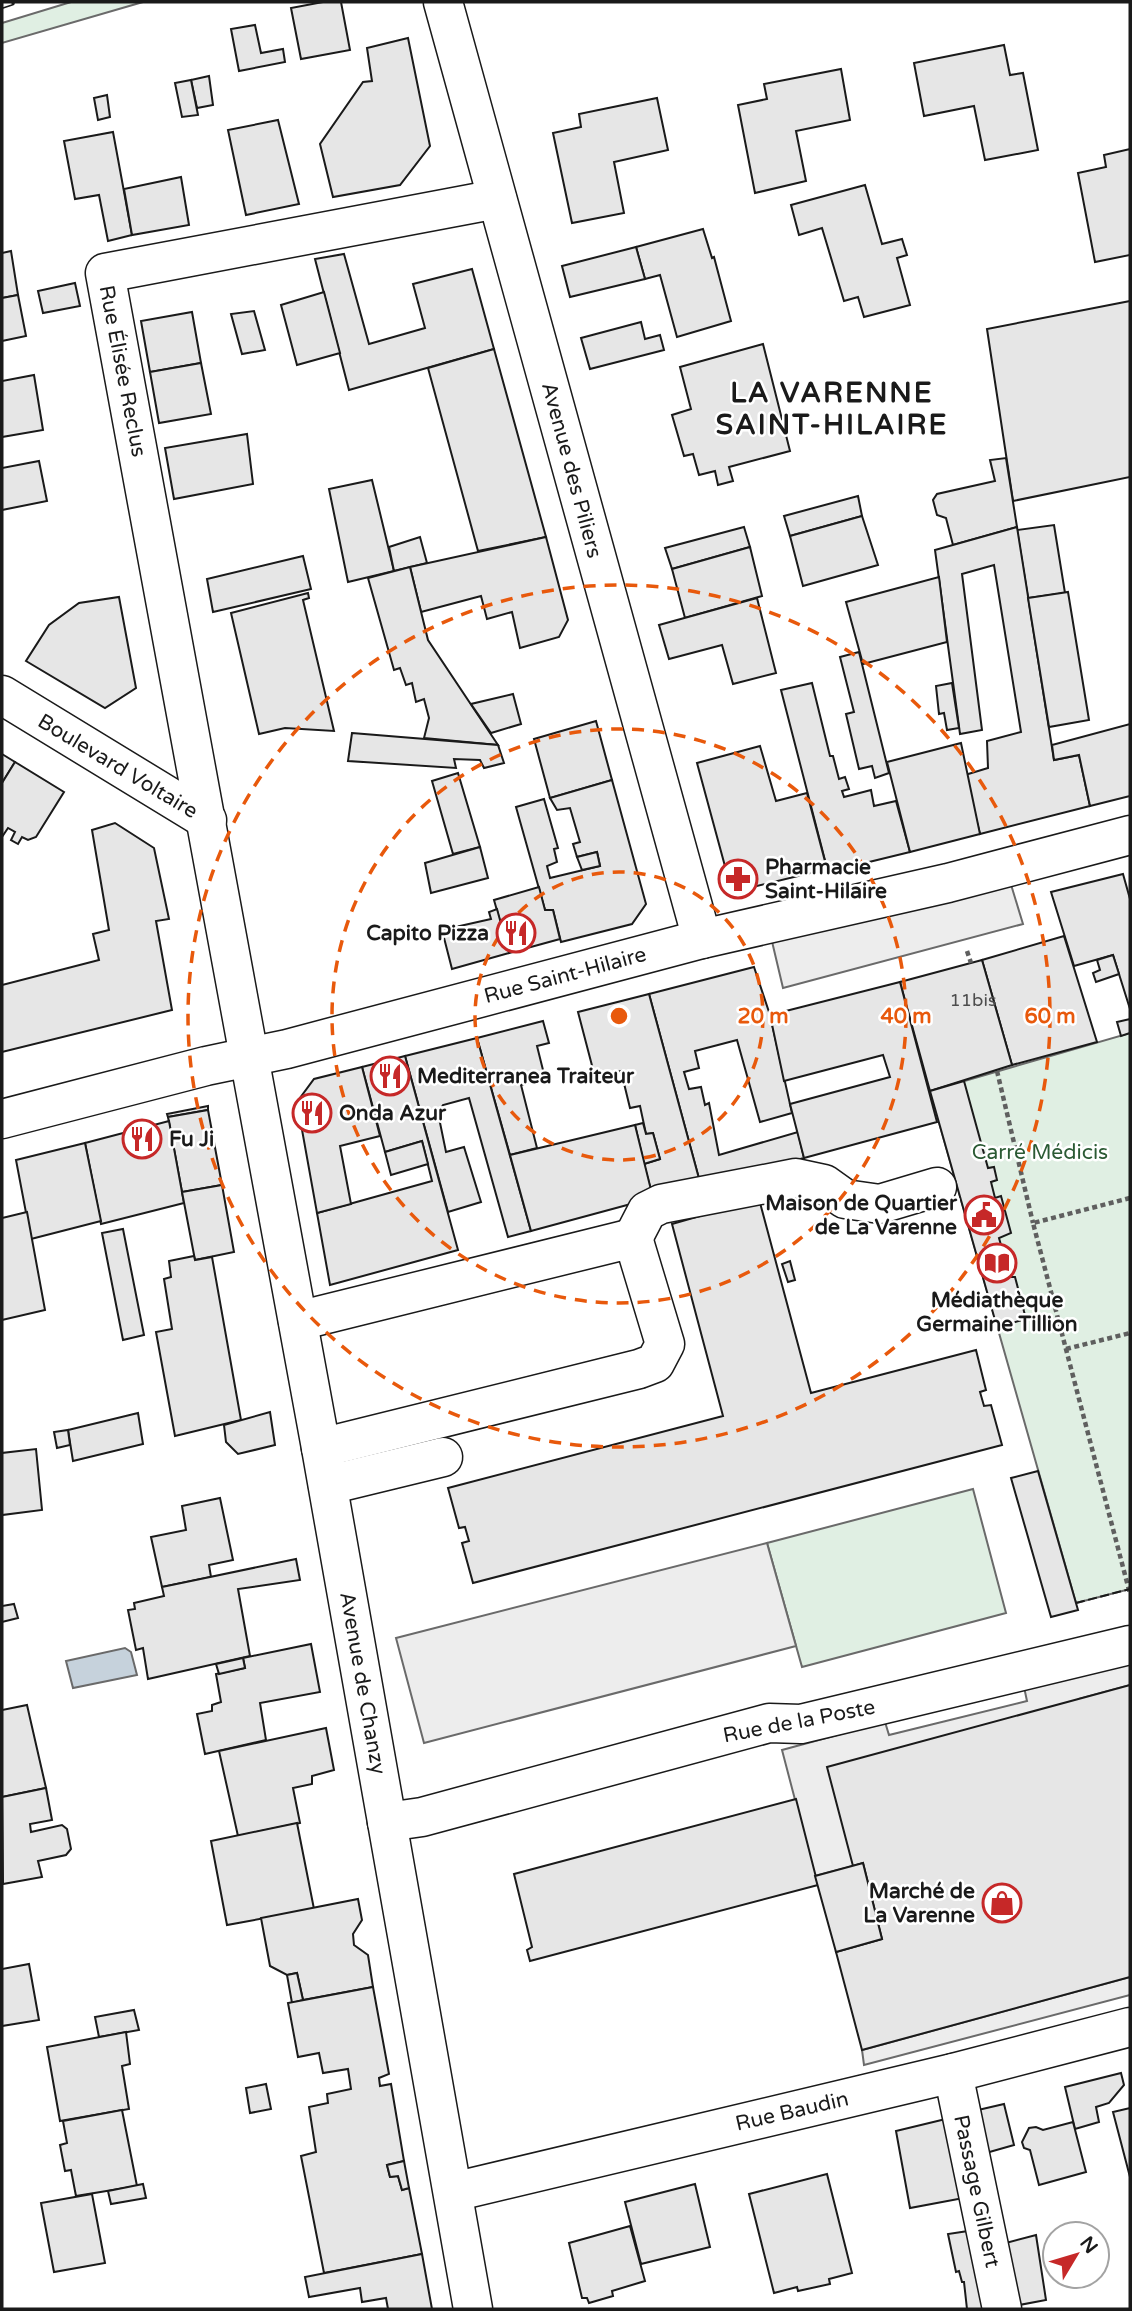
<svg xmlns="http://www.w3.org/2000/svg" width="1132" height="2311" font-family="'Varela Round',sans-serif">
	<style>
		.green { fill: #e0efe3; stroke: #6a6a6a; stroke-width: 2 }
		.parking { fill: #ededed; stroke: #6a6a6a; stroke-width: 2 }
		.water { fill: #c6d2dc; stroke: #6a6a6a; stroke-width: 2 }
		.building { fill: #e6e6e6; stroke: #1a1a1a; stroke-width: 2 }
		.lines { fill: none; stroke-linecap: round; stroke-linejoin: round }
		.minor-casing { stroke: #1a1a1a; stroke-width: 41 }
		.path { stroke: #5f5f5f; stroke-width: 4.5; stroke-dasharray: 5 3.5; stroke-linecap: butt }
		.minor { stroke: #fff; stroke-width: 38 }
		.rail-casing { stroke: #1a1a1a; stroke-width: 8 }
		.rail { stroke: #fff; stroke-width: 5; stroke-dasharray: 16; stroke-linecap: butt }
		.fence { stroke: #1a1a1a; stroke-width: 2; stroke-dasharray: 9 3.5; stroke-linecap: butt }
		.ring { fill: none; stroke: #e8590c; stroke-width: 3.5; stroke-dasharray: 12 9 }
		.labels { text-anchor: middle; stroke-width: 5; stroke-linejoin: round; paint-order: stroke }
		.number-label { font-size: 18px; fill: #4d4d4d }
		.street-label { font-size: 21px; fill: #1a1a1a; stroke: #fff }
		.poi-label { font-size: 21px; font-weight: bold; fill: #1a1a1a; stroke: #fff; text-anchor: start }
		.park-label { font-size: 21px; fill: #2b5a34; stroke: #fff }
		.district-label { font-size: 28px; font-weight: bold; letter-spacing: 2px; fill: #1a1a1a; stroke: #fff }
		.centre { fill: #e8590c; stroke: #fff; stroke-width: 3.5 }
		.ring-label { font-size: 21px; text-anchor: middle; font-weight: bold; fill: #e8590c; stroke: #fff; stroke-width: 5; stroke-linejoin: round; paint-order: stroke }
	</style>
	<rect width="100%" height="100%" fill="#fff"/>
	<g class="green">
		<polygon points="71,2 143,2 2,43 2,23"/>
		<polygon points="1130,1033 1130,1589 1076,1603 930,1091"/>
		<polygon points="973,1489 1006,1613 802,1667 767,1543"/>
	</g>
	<g class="parking">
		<polygon points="1009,878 1023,924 783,988 770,933"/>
		<polygon points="767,1543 796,1646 424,1743 396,1638"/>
		<polygon points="1130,1656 1130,1685 1079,1699 853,1866 815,1876 782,1750 885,1722 889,1735 1027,1701 1024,1687"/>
		<polygon points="1130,1977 1130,1995 864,2065 862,2050"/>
	</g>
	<polygon class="water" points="125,1648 131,1652 137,1675 73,1688 66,1661"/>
	<g class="building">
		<polygon points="323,2 341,2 350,50 301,59 291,8"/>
		<polygon points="255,25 261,53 283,49 285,62 239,71 231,29"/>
		<polygon points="408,38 430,146 400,185 333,197 320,144 363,82 372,81 367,48"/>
		<polygon points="1004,45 1010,75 1023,73 1038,150 985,160 974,106 924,116 914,63"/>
		<polygon points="841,69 850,120 796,131 806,181 755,193 738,105 767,99 764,84"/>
		<polygon points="209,76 213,105 197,108 191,80"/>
		<polygon points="191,80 198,115 182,117 175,83"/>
		<polygon points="107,95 110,117 98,120 94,98"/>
		<polygon points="657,98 668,150 614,162 624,213 572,223 553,133 581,127 579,114"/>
		<polygon points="278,120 299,204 246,215 228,130"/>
		<polygon points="113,132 132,235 108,241 99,195 75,199 64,141"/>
		<polygon points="1130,149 1130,255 1095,262 1078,173 1106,167 1104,155"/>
		<polygon points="181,177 189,225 132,235 124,189"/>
		<polygon points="865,185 882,244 902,239 907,255 897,258 910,305 864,317 858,297 844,301 822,228 799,235 791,205"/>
		<polygon points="703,229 712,258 714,257 731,321 677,337 660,275 645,279 636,247"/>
		<polygon points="636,247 645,279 570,297 562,266"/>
		<polygon points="11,251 18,295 2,298 2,253"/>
		<polygon points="344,254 369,344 425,328 413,284 472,269 494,349 349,390 315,259"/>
		<polygon points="75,283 80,306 43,313 38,291"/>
		<polygon points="324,292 340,353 297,365 281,305"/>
		<polygon points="18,295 26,336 2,341 2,298"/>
		<polygon points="1130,301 1130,477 1013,501 987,329"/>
		<polygon points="254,311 265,350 242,354 231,314"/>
		<polygon points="192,312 201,363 150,372 141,321"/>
		<polygon points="641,322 645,339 660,335 664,350 590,369 581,338"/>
		<polygon points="763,344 790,451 729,467 733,481 718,485 715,471 699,475 693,454 684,456 672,415 691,409 680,367"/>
		<polygon points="494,349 546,537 478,551 428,368"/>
		<polygon points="201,363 211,414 159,423 150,372"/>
		<polygon points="34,375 43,430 2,437 2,381"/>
		<polygon points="247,434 253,484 174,499 165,448"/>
		<polygon points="1006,458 1017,527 953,545 946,518 937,515 933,500 937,494 995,481 990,460"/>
		<polygon points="39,461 47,501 2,510 2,468"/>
		<polygon points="372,480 394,571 348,582 329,489"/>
		<polygon points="858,496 862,516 790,536 784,516"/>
		<polygon points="862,516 878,565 803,586 790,536"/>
		<polygon points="1054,525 1065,593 1028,598 1017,530"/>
		<polygon points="744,527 750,547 672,569 665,548"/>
		<polygon points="1017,527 1054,760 1079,755 1090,806 980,834 965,775 988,768 987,741 1021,732 994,565 962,574 982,730 960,734 935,550"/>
		<polygon points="420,537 427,563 394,571 389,547"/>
		<polygon points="546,537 568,620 559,637 520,648 512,612 487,619 481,596 421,612 410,567"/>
		<polygon points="750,547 762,596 685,618 672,569"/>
		<polygon points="303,556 311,589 213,612 207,579"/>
		<polygon points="410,567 428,640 498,745 424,738 429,718 424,699 416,702 412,683 406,685 400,668 394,670 368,578"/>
		<polygon points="939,577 947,642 863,664 846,602"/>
		<polygon points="1068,592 1089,720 1049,727 1028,598"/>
		<polygon points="308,593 309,598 303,600 334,731 285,728 259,734 231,613"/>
		<polygon points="119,597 136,688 105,708 26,661 49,625 79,603"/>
		<polygon points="757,598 776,673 733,684 722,645 669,659 659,625"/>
		<polygon points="859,652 889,773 875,778 872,766 859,769 846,714 854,712 840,657"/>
		<polygon points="812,683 830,756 833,756 839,779 845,777 849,789 842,791 844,797 871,790 874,806 896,801 910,852 828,872 781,690"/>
		<polygon points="952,683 959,728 947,730 944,713 939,714 936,686"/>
		<polygon points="513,694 521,724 491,733 471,704"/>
		<polygon points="596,721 612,780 550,798 534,739"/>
		<polygon points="1130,724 1130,796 1090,806 1079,755 1054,760 1052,745"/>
		<polygon points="352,733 498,745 504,763 484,768 480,760 454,759 456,768 348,761"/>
		<polygon points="961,743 980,834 910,852 887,762"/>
		<polygon points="760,746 776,801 807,793 827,869 732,892 697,763"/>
		<polygon points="2,754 15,762 2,783"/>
		<polygon points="15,762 64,792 36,837 28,840 22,837 18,844 11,840 15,832 8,828 2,837 2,783"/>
		<polygon points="458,773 480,847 453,854 432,781"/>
		<polygon points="612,780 646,904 632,924 561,942 553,910 545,910 516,807 544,799 558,848 554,849 557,862 547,866 550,878 600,866 597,852 577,857 573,844 580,842 570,808 557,810 550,798"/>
		<polygon points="115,823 154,848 169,919 156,921 172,1010 2,1052 2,985 99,960 93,934 109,930 92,830"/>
		<polygon points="480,847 488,878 431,893 425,863"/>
		<polygon points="597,852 600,866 582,870 577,857"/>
		<polygon points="1123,874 1130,899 1130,1009 1113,955 1074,966 1051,892"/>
		<polygon points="539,887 545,910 553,910 560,939 509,953 494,900"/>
		<polygon points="497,909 509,953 452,969 442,930 491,919 489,912"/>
		<polygon points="1064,936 1097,1042 1012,1065 982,960"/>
		<polygon points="1113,955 1119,974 1096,982 1093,973 1100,970 1097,960"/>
		<polygon points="982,960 1012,1065 930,1091 900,982"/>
		<polygon points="754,967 770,1015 792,1113 760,1122 737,1040 695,1051 699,1068 684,1072 689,1089 701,1087 705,1105 709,1103 719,1155 798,1132 804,1158 701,1186 649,994"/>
		<polygon points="900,982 937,1122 804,1158 790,1104 890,1077 883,1055 784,1081 770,1015"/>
		<polygon points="649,994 701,1186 653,1198 644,1164 660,1159 653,1133 646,1134 640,1106 630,1108 621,1071 595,1077 578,1012"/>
		<polygon points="1130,1019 1130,1033 1121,1036 1117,1022"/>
		<polygon points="543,1021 549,1043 537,1046 545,1078 521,1085 537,1148 510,1155 477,1038"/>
		<polygon points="477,1038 531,1231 508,1237 469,1098 443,1105 438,1113 446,1152 464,1147 481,1202 448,1212 405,1056"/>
		<polygon points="405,1056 458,1250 330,1285 317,1213 432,1181 422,1141 385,1152 362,1067"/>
		<polygon points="362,1067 380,1136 340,1146 351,1204 317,1213 297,1102 314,1079"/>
		<polygon points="964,1081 988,1168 994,1167 997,1180 991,1182 995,1198 1001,1196 1011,1233 999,1238 1010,1277 1015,1277 1026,1319 997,1327 930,1091"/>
		<polygon points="208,1106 208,1110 168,1117 167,1114"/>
		<polygon points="208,1110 222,1185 182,1192 168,1117"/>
		<polygon points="169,1121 184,1203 101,1224 85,1143"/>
		<polygon points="643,1123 646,1134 653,1133 660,1159 644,1164 635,1125"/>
		<polygon points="635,1125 653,1198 531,1231 510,1155"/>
		<polygon points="422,1141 428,1164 391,1175 385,1152"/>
		<polygon points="85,1143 101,1221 31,1239 16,1160"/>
		<polygon points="222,1185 234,1252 195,1260 182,1192"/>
		<polygon points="759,1199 811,1393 976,1350 986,1390 980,1392 984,1406 991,1405 1002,1445 473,1583 462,1543 469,1541 465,1527 459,1528 448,1488 723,1416 672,1224"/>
		<polygon points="27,1212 45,1310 2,1320 2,1218"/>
		<polygon points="123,1229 144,1335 123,1340 102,1233"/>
		<polygon points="194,1256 195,1260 212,1257 241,1420 175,1436 156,1332 172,1329 164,1279 171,1277 169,1261"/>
		<polygon points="790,1261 795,1280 788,1282 782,1264"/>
		<polygon points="270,1412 275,1445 238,1454 226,1442 224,1425"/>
		<polygon points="138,1413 143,1444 73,1461 68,1430"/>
		<polygon points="68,1430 70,1445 57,1448 54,1432"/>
		<polygon points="36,1449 42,1510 2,1515 2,1453"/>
		<polygon points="1038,1471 1078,1610 1051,1617 1011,1478"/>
		<polygon points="220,1498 233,1560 209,1565 211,1577 162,1587 151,1537 186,1530 182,1506"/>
		<polygon points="296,1559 300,1580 238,1589 250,1656 148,1679 143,1648 136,1650 128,1610 135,1609 134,1603 164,1596 162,1587"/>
		<polygon points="14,1604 18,1618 2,1622 2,1606"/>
		<polygon points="311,1644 320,1692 260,1703 266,1740 205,1754 197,1714 212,1711 212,1705 221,1702 216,1674 245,1668 243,1658"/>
		<polygon points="243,1658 245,1668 219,1674 216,1664"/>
		<polygon points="1130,1685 1130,1977 862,2050 836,1952 882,1939 863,1863 853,1866 827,1767"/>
		<polygon points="27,1705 46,1788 2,1797 2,1710"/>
		<polygon points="326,1728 334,1770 312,1776 312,1784 293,1788 300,1823 238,1836 219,1751"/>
		<polygon points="46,1788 52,1820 30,1824 31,1832 62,1825 67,1829 71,1849 66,1855 38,1861 42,1877 3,1884 2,1797"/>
		<polygon points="796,1799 818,1885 530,1961 527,1950 532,1947 514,1874"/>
		<polygon points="297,1823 314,1909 227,1925 211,1841"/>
		<polygon points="863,1863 882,1939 836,1952 815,1876"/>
		<polygon points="358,1899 362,1920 353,1934 354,1945 368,1955 373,1987 303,2000 297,1973 287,1975 270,1966 261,1918"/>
		<polygon points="29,1964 39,2020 2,2026 2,1969"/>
		<polygon points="297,1973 303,2000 292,2003 287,1975"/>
		<polygon points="373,1987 389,2074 379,2078 380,2086 391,2084 404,2161 387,2165 390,2177 398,2176 402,2190 409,2188 422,2254 324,2273 301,2156 316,2152 309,2107 328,2103 327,2094 351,2089 348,2069 323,2073 319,2053 298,2057 288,2003"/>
		<polygon points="134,2010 139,2030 99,2037 95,2017"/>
		<polygon points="126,2032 130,2064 122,2066 129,2109 60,2121 47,2047"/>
		<polygon points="1121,2073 1124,2085 1109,2103 1096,2107 1099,2122 1075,2129 1065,2087"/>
		<polygon points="266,2084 271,2109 250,2113 246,2088"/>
		<polygon points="1004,2104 1014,2145 986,2153 978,2110"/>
		<polygon points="1130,2108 1130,2177 1113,2112"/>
		<polygon points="122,2110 137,2186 76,2196 71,2170 65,2171 60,2145 67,2143 63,2121"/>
		<polygon points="954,2117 969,2197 910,2208 896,2131"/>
		<polygon points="1073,2122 1086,2172 1039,2185 1030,2150 1024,2148 1022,2142 1029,2128 1036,2127 1043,2130"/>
		<polygon points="404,2161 409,2188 402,2190 398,2176 390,2177 387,2165"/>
		<polygon points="827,2174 852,2273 829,2279 830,2284 798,2291 797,2287 774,2293 749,2194"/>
		<polygon points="143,2184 146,2198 111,2204 108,2191"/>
		<polygon points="695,2184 710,2247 641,2264 625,2202"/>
		<polygon points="92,2194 105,2263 54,2272 41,2203"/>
		<polygon points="630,2226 645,2281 612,2291 613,2296 589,2303 587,2298 582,2298 569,2243"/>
		<polygon points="975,2230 990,2309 967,2309 964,2282 962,2282 959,2271 956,2272 948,2234"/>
		<polygon points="1036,2235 1046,2300 1014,2306 1002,2244"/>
		<polygon points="422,2254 432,2309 388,2309 386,2298 362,2302 360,2288 309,2297 305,2277"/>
	</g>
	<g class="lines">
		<defs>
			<g id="minor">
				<polyline points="443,2 702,939"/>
				<polyline points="2,695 207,820"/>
				<polyline points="2,1119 206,1066 287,1049 702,939 948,883 1130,835"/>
				<polyline points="633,1238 647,1211 661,1204 796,1178 824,1184 845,1199 880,1204 937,1187"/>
				<polyline points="298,1321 633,1238 665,1344 655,1363 639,1369 321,1448"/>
				<polyline points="328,1485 443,1457"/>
				<polyline points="387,1822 422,1817 769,1723 801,1724 1130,1645"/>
				<polyline points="953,2073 1002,2309"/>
				<polyline points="453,2192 953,2073 1130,2027"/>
				<polyline points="473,2309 321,1448 105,273 497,199"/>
			</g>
		</defs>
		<use href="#minor" class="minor-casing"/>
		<g class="path">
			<polyline points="967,951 971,963"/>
			<polyline points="997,1071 1033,1223"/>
			<polyline points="1130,1198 1033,1223 1130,1594"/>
			<polyline points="1066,1349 1130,1333"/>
		</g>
		<use href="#minor" class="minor"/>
		<defs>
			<polyline id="rail" points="2,5 11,2"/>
		</defs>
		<use href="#rail" class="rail-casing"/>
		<use href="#rail" class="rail"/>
		<polyline class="fence" points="1076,1603 1130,1589"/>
	</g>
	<g class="ring">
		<circle cx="619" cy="1016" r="144"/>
		<circle cx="619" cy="1016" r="287"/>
		<circle cx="619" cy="1016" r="431"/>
	</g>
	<defs>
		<symbol id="pharmacy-ring" viewBox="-11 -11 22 22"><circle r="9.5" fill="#fff" stroke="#c62828" stroke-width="1.5"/><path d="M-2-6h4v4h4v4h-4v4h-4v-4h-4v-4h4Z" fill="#c62828"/></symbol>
		<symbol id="restaurant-ring" viewBox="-11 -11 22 22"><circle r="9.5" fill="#fff" stroke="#c62828" stroke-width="1.5"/><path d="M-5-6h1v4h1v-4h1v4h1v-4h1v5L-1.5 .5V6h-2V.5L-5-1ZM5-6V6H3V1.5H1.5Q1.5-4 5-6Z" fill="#c62828"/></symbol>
		<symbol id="civic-ring" viewBox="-11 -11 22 22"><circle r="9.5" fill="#fff" stroke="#c62828" stroke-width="1.5"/><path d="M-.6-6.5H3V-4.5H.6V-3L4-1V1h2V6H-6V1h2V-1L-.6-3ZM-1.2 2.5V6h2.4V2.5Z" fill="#c62828"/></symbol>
		<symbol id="library-ring" viewBox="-11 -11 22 22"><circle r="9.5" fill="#fff" stroke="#c62828" stroke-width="1.5"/><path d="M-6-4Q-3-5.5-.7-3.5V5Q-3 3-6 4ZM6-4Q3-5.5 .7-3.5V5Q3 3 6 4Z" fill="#c62828"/></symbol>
		<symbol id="shop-ring" viewBox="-11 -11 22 22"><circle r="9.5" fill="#fff" stroke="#c62828" stroke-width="1.5"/><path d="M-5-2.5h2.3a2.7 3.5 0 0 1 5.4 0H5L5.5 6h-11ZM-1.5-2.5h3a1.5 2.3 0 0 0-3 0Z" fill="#c62828"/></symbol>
	</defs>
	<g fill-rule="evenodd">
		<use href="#pharmacy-ring" x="716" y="857" width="44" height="44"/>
		<use href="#restaurant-ring" x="494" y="911" width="44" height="44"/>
		<use href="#restaurant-ring" x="368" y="1054" width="44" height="44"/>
		<use href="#restaurant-ring" x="290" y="1091" width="44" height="44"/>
		<use href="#restaurant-ring" x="120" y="1117" width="44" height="44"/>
		<use href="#civic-ring" x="962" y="1193" width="44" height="44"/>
		<use href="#library-ring" x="975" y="1241" width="44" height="44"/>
		<use href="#shop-ring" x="980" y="1881" width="44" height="44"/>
	</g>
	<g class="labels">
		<g class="number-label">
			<text x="973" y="1006">11bis</text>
		</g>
		<g class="street-label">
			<text transform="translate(123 371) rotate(79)" y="7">Rue Élisée Reclus</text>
			<text transform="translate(572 470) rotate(75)" y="7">Avenue des Piliers</text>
			<text transform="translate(118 766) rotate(31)" y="7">Boulevard Voltaire</text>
			<text transform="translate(565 975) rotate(-15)" y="7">Rue Saint-Hilaire</text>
			<text transform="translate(363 1683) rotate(80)" y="7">Avenue de Chanzy</text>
			<text transform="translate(799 1721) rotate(-11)" y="7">Rue de la Poste</text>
			<text transform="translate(792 2111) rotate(-13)" y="7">Rue Baudin</text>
			<text transform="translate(977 2191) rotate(78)" y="7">Passage Gilbert</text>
		</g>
		<g class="poi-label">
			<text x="765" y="874">Pharmacie<tspan x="765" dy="24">Saint-Hilaire</tspan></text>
			<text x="489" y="940" text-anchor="end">Capito Pizza</text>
			<text x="417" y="1083">Mediterranea Traiteur</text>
			<text x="339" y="1120">Onda Azur</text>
			<text x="169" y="1146">Fu Ji</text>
			<text x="957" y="1210" text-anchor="end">Maison de Quartier<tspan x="957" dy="24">de La Varenne</tspan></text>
			<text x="997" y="1307" text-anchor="middle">Médiathèque<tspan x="997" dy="24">Germaine Tillion</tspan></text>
			<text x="975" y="1898" text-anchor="end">Marché de<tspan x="975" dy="24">La Varenne</tspan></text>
		</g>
		<g class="park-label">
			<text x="1040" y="1159">Carré Médicis</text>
		</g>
		<g class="district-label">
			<text x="832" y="402">LA VARENNE<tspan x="832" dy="32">SAINT-HILAIRE</tspan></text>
		</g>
	</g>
	<circle cx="619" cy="1016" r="10" class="centre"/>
	<g class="ring-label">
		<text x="763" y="1023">20 m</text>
		<text x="906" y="1023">40 m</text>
		<text x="1050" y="1023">60 m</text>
	</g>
	<rect width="1132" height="2311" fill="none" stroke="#1a1a1a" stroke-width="7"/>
	<g transform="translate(1076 2255) rotate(52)"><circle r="33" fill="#ffffff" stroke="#a3a3a3" stroke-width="2"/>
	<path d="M0-5L12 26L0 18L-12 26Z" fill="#c62828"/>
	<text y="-10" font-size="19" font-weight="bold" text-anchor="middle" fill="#1a1a1a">N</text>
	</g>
</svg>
